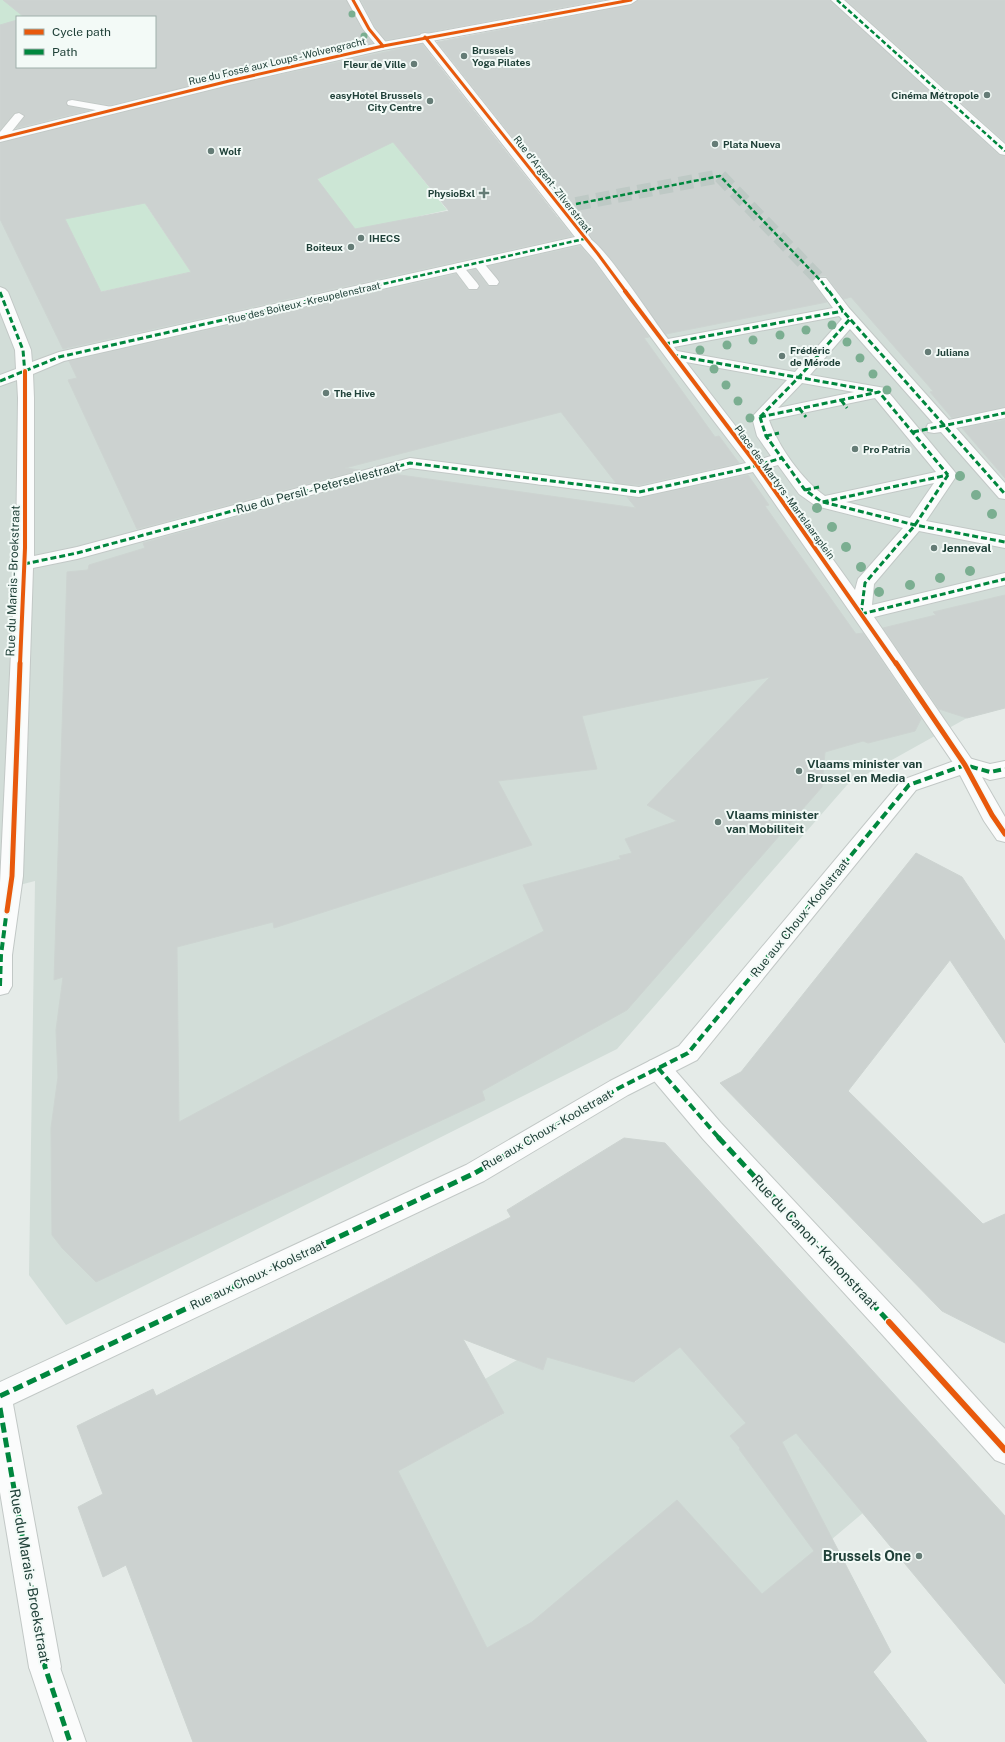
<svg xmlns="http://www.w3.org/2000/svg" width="1005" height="1742" font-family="'Public Sans',sans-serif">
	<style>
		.built { fill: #d2ddd8; fill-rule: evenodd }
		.green { fill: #cce6d5 }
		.building { fill: #ccd2d0; stroke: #cdd4d1; fill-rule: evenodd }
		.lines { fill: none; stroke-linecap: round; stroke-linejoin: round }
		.pedestrian-tunnel { stroke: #bec9c5; stroke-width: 14; stroke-dasharray: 14 7; stroke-linecap: butt }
		.service-casing { stroke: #c2c8c6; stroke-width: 2 }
		.pedestrian-casing { stroke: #c2c8c6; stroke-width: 2 }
		.minor-casing { stroke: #c2c8c6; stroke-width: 2 }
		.tertiary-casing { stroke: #c2c8c6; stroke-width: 2 }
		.service { fill: #fbfcfc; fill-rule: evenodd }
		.pedestrian { fill: #fbfcfc; fill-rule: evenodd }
		.minor { fill: #fbfcfc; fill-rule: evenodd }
		.tertiary { fill: #fbfcfc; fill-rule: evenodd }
		.quiet-far3 { stroke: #00873e; stroke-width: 2.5; stroke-dasharray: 5 2.5; stroke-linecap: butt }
		.quiet-far2 { stroke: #00873e; stroke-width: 3; stroke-dasharray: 6 3; stroke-linecap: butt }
		.quiet-far1 { stroke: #00873e; stroke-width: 4; stroke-dasharray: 8 4; stroke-linecap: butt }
		.quiet { stroke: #00873e; stroke-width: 5; stroke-dasharray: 10 5; stroke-linecap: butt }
		.cycleway-far3-casing { stroke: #f3faf7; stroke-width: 4.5 }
		.cycleway-far2-casing { stroke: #f3faf7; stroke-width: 6 }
		.cycleway-far1-casing { stroke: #f3faf7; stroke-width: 8 }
		.cycleway-casing { stroke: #f3faf7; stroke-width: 9 }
		.cycleway-far3 { stroke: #e8590c; stroke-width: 3 }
		.cycleway-far2 { stroke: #e8590c; stroke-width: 4 }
		.cycleway-far1 { stroke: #e8590c; stroke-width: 5 }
		.cycleway { stroke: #e8590c; stroke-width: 6 }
		.tree { fill: #7bae91 }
		.poi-dot { fill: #657c76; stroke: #f3faf7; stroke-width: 1.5 }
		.labels { text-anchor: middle; stroke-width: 4; stroke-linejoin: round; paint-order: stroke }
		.far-poi-label { font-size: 10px; font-weight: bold; fill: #204139; stroke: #f3faf7; text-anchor: start }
		.far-street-label { font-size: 10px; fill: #204139; stroke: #f3faf7 }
		.street-label { font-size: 12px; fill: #204139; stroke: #f3faf7 }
		.poi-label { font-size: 12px; font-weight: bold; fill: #204139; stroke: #f3faf7; text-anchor: start }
		.near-street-label { font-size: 14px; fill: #204139; stroke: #f3faf7 }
		.near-poi-label { font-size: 14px; font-weight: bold; fill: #204139; stroke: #f3faf7; text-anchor: end }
	</style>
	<rect width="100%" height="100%" fill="#e5ebe8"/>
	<g class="built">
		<path d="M 0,0 L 578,0 L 436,26 L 430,59 L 361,158 L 318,179 L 321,184 L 287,192 L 122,208 L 60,220 L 60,342 L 360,235 L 545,233 L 572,199 L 711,0 L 1005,0 L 1005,708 L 967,718 L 847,785 L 617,1049 L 66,1325 L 29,1275 L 35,881 L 0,890 ZM 17,17 L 155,17 L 155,67 L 17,67 Z"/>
		<polygon points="694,1334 941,1447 825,1545 852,1577 891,1652 873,1672 926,1740 923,1742 193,1742 138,1597 381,1433 433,1452 503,1414 485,1379 517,1360 543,1370 553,1335 559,1360 635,1382"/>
	</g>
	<g class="green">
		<polygon points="0,0 3,0 24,17 17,17 17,22 0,26"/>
		<polygon points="390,138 447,210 402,220 360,235 287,192 321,184 317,179 361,158"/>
		<polygon points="144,202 191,272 95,293 60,220"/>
	</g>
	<g class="building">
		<polygon points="3,0 346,0 362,30 372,43 110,105 72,99 66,102 68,106 89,110 16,128 25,116 19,112 14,113 0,130 0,25 17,20 17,67 155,67 155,17 24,17"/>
		<polygon points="361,0 603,0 386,40 375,27"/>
		<polygon points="638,0 830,0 999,155 1005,156 1005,407 952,418 930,392 933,391 851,297 844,299 826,276 816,276 812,281 827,302 666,334 615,264 592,238 437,42 631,5"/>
		<polygon points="846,0 1005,0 1005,142"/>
		<path d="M 422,44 L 572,236 L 63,349 L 0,219 L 0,143 L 229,86 ZM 393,142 L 449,211 L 355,229 L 317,179 ZM 145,203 L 191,272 L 101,292 L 65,219 Z"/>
		<polygon points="580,246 595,263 649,337 644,338 715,437 719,436 739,463 639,485 616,483 561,412 345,468 360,470 137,529 68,380 77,378 69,361 456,274 468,290 477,290 480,285 469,271 475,269 488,286 497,286 500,281 488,266"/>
		<polygon points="1005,420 1005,478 962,428"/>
		<path d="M 393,474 L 636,508 L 627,497 L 639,498 L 748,475 L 769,505 L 765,506 L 856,634 L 863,633 L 921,719 L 915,731 L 868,743 L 863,741 L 825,752 L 822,787 L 627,1010 L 482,1091 L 485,1100 L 96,1282 L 63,1249 L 52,1235 L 51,1128 L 58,1077 L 56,1030 L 63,977 L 54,980 L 67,572 L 88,570 L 89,565 L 145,548 L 143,543 ZM 770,677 L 647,805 L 677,821 L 625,839 L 632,853 L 619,856 L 621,859 L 523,885 L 544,931 L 287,1064 L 179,1122 L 177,947 L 273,922 L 274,928 L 532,845 L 498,781 L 597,769 L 582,716 Z"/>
		<polygon points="1005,595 1005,708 967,718 939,709 883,628 936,615 933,612"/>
		<polygon points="916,853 962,877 1005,941 1005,1043 950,960 848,1091 983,1224 1005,1214 1005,1343 942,1311 720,1083 741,1072"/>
		<path d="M 624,1138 L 665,1143 L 1005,1516 L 1005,1684 L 796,1433 L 782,1442 L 891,1652 L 873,1672 L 927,1742 L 193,1742 L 126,1565 L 103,1577 L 78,1507 L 103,1494 L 77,1426 L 153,1389 L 156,1396 L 511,1217 L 507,1210 ZM 463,1339 L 543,1370 L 547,1357 L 634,1382 L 680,1347 L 746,1423 L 730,1436 L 740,1448 L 739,1449 L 814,1551 L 762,1594 L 677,1500 L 532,1622 L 487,1648 L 398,1471 L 504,1413 Z"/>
	</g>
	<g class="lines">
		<polyline class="pedestrian-tunnel" points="576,204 720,176 821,281"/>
		<defs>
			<g id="service">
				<polygon points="72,100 112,107 117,110 112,113 68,105 67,103 68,101"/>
				<polygon points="19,113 24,116 5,140 0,141 0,132 15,114"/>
				<polygon points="478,260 482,261 497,279 499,282 497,285 489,285 474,265 472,263"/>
				<polygon points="458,263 462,265 477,283 479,286 477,289 469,289 454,269 452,267 454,265"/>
			</g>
			<g id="pedestrian">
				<polygon points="347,0 359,0 374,28 389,46 387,49 379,49 363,29"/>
				<polygon points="831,0 844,0 1005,144 1005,155 1000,154"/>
				<path d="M 584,235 C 601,239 653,320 668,339 L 833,308 L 813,281 L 816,278 L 826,278 L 849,308 L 949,420 L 1005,408 L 1005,418 L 956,428 L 1005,483 L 1005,499 L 999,498 L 941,432 L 934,433 L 928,432 L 926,428 L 928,424 L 933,423 L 850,329 L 810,375 L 885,388 L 954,471 L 957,475 L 926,521 L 1005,536 L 1005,548 L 919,531 L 874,584 L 872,605 L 1005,573 L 1005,585 L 874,617 L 972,760 L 975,765 L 972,770 L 965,773 L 958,770 L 866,635 L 753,472 L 639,497 L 537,484 L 534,480 L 537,476 L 543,475 L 639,487 L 746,463 C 695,397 645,330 596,262 C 590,254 582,247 577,239 L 579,236 ZM 839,316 L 842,319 L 795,372 L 677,351 L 674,347 ZM 686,362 L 787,380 L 752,417 L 757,436 L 771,456 L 761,459 ZM 802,383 L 854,392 L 778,408 ZM 875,398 L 936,472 L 825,496 C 802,480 778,446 769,420 ZM 778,465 L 799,494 L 816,506 L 903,528 L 858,579 L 855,590 L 767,468 ZM 934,483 L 910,518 L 846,502 Z"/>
				<polygon points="658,1058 667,1061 721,1123 899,1313 903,1322 899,1331 889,1335 879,1331 703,1139 649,1075 646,1068 649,1061"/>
				<polygon points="45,1651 56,1656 86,1742 54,1742 29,1667 34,1656"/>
			</g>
			<g id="minor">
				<polygon points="425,33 429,34 589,236 591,239 589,242 64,361 33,374 34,398 34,556 77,547 410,458 543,475 549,476 552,480 549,484 543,485 410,468 77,559 33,568 23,876 12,955 12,986 8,993 0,995 0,883 16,548 18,398 17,380 0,386 0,375 16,369 15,350 0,312 0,287 5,289 8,292 31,350 32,362 59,352 575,237 421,40 419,37 421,34"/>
				<polygon points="965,757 990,764 1005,761 1005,777 990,780 982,777 1005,817 1005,842 997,840 984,821 960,775 916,790 697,1060 628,1095 484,1181 13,1404 61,1667 56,1678 45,1683 34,1678 29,1667 0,1492 0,1382 466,1165 610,1081 679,1046 902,780"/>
				<polygon points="889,1309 899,1313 1005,1429 1005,1464 995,1460 879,1331 875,1322 879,1313"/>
			</g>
			<polygon id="tertiary" points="611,0 637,0 631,4 383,50 229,85 0,142 0,134 229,77 383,42"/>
		</defs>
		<use href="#service" class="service-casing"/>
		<use href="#pedestrian" class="pedestrian-casing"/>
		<use href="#minor" class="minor-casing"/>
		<use href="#tertiary" class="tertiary-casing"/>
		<use href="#service" class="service"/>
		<use href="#pedestrian" class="pedestrian"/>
		<use href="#minor" class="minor"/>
		<use href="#tertiary" class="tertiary"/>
		<g class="quiet-far3">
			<polyline points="837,0 1005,151"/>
			<polyline points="576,204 720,176 821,281 829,292"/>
			<polyline points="347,292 584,239"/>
		</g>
		<g class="quiet-far2">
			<polyline points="829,291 843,311 1005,494"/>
			<polyline points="0,292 23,350 25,374"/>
			<polyline points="664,344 843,311"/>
			<polyline points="672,355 875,391"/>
			<polyline points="0,381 59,357 351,291"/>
			<polyline points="841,400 847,408"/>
			<polyline points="799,408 806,417"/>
			<polyline points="760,417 766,436 805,490 822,502 948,475"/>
			<polyline points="760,417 879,392 948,475"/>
			<polyline points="760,417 799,377 850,319"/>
			<polyline points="913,432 1005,413"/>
			<polyline points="766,436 779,433"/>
			<polyline points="805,490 819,487"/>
			<polyline points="823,502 915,525 1005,542"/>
			<polyline points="24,564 77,553 410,463 639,492 744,469 782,458"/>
			<polyline points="861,614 865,583 915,525 948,475"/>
			<polyline points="861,614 1005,579"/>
		</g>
		<g class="quiet-far1">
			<polyline points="0,986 1,955 7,909"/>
			<polyline points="658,1068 719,1138"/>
			<polyline points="534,1138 619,1088 688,1053 909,785 965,765 990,772 1005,769"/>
		</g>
		<g class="quiet">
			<polyline points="718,1137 891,1324"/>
			<polyline points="0,1396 475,1173 536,1137"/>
			<polyline points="0,1408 45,1667 70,1742"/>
		</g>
		<defs>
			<g id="cycleway-far3">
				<polyline points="353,0 369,29 383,46"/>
				<polyline points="425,37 598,254 626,292"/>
				<polyline points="0,138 229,81 383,46 631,0"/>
			</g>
			<g id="cycleway-far2">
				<polyline points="625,291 756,464 896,664"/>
				<polyline points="20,664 25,548 25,371"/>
			</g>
			<g id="cycleway-far1">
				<polyline points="896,663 965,765 992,815 1005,834"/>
				<polyline points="7,911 12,876 20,663"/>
			</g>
			<polyline id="cycleway" points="889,1322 1005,1450"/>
		</defs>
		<use href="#cycleway-far3" class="cycleway-far3-casing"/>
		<use href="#cycleway-far2" class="cycleway-far2-casing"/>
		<use href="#cycleway-far1" class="cycleway-far1-casing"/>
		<use href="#cycleway" class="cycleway-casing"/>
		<use href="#cycleway-far3" class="cycleway-far3"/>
		<use href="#cycleway-far2" class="cycleway-far2"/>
		<use href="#cycleway-far1" class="cycleway-far1"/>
		<use href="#cycleway" class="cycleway"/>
	</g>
	<g class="tree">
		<circle cx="352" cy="14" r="3.5"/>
		<circle cx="364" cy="36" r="3.5"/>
		<circle cx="832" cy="325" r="4.5"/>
		<circle cx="806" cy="330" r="4.5"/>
		<circle cx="780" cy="335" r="4.5"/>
		<circle cx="753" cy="340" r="4.5"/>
		<circle cx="847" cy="342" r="4.5"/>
		<circle cx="727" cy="345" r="4.5"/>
		<circle cx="700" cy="350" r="4.5"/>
		<circle cx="860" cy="358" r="4.5"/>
		<circle cx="714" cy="369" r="4.5"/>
		<circle cx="873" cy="374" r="4.5"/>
		<circle cx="726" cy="385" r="4.5"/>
		<circle cx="887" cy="390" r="4.5"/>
		<circle cx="738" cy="401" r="4.5"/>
		<circle cx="750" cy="418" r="4.5"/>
		<circle cx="960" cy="476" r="5"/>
		<circle cx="976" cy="495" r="5"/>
		<circle cx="817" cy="508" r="5"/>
		<circle cx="992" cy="514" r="5"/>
		<circle cx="832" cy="527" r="5"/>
		<circle cx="846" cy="547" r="5"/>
		<circle cx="861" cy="567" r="5"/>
		<circle cx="970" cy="571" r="5"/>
		<circle cx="940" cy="578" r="5"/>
		<circle cx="910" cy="585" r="5"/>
		<circle cx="879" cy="592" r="5"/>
	</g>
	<g class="poi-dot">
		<circle cx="464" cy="56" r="4"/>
		<circle cx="414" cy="64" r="4"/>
		<circle cx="987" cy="95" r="4"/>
		<circle cx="430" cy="101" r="4"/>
		<circle cx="715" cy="144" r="4"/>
		<circle cx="211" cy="151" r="4"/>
		<path d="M482 187h4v4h4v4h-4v4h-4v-4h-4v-4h4z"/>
		<circle cx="361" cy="238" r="4"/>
		<circle cx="351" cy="247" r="4"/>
		<circle cx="928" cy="352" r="4"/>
		<circle cx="782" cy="356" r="4"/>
		<circle cx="326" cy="393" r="4"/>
		<circle cx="855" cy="449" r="4"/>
		<circle cx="934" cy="548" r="4"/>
		<circle cx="799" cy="771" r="4"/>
		<circle cx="718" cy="822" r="4"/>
		<circle cx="919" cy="1556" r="4"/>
	</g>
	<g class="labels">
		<g class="far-poi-label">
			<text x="472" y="54">Brussels<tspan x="472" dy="12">Yoga Pilates</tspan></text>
			<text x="406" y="68" text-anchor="end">Fleur de Ville</text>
			<text x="422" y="99" text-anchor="end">easyHotel Brussels<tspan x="422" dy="12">City Centre</tspan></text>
			<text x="979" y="99" text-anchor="end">Cinéma Métropole</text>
			<text x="723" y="148">Plata Nueva</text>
			<text x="219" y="155">Wolf</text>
			<text x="475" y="197" text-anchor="end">PhysioBxl</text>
			<text x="369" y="242">IHECS</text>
			<text x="343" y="251" text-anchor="end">Boiteux</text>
			<text x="790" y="354">Frédéric<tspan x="790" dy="12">de Mérode</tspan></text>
			<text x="936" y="356">Juliana</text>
			<text x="334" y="397">The Hive</text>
			<text x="863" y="453">Pro Patria</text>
		</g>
		<g class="far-street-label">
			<text transform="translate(277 61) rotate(-13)" y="4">Rue du Fossé aux Loups - Wolvengracht</text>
			<text transform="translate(553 184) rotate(52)" y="4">Rue d'Argent - Zilverstraat</text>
			<text transform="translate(304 302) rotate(-13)" y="4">Rue des Boiteux - Kreupelenstraat</text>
			<text transform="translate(785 492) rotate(54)" y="4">Place des Martyrs - Martelaarsplein</text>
		</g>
		<g class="street-label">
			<text transform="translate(318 488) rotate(-15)" y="4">Rue du Persil - Peterseliestraat</text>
			<text transform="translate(13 581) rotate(-88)" y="4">Rue du Marais - Broekstraat</text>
			<text transform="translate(800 918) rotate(-51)" y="4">Rue aux Choux - Koolstraat</text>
			<text transform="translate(547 1130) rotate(-30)" y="4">Rue aux Choux - Koolstraat</text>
			<text transform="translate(258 1275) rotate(-25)" y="4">Rue aux Choux - Koolstraat</text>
		</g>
		<g class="poi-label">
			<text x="942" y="552">Jenneval</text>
			<text x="807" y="768">Vlaams minister van<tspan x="807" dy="14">Brussel en Media</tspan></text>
			<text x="726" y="819">Vlaams minister<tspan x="726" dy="14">van Mobiliteit</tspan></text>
		</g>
		<g class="near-street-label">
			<text transform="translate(815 1242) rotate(47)" y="5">Rue du Canon - Kanonstraat</text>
			<text transform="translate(30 1576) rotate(80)" y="5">Rue du Marais - Broekstraat</text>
		</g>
		<g class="near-poi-label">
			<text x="911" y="1561">Brussels One</text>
		</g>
	</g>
	<rect x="16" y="16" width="140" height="52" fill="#f3faf7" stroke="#9fb0ab"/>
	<rect x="24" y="29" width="20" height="6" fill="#e8590c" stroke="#9fb0ab"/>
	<text x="52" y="36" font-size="12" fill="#204139">Cycle path</text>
	<rect x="24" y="49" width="20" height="6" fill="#00873e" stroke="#9fb0ab"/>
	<text x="52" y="56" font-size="12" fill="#204139">Path</text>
</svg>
